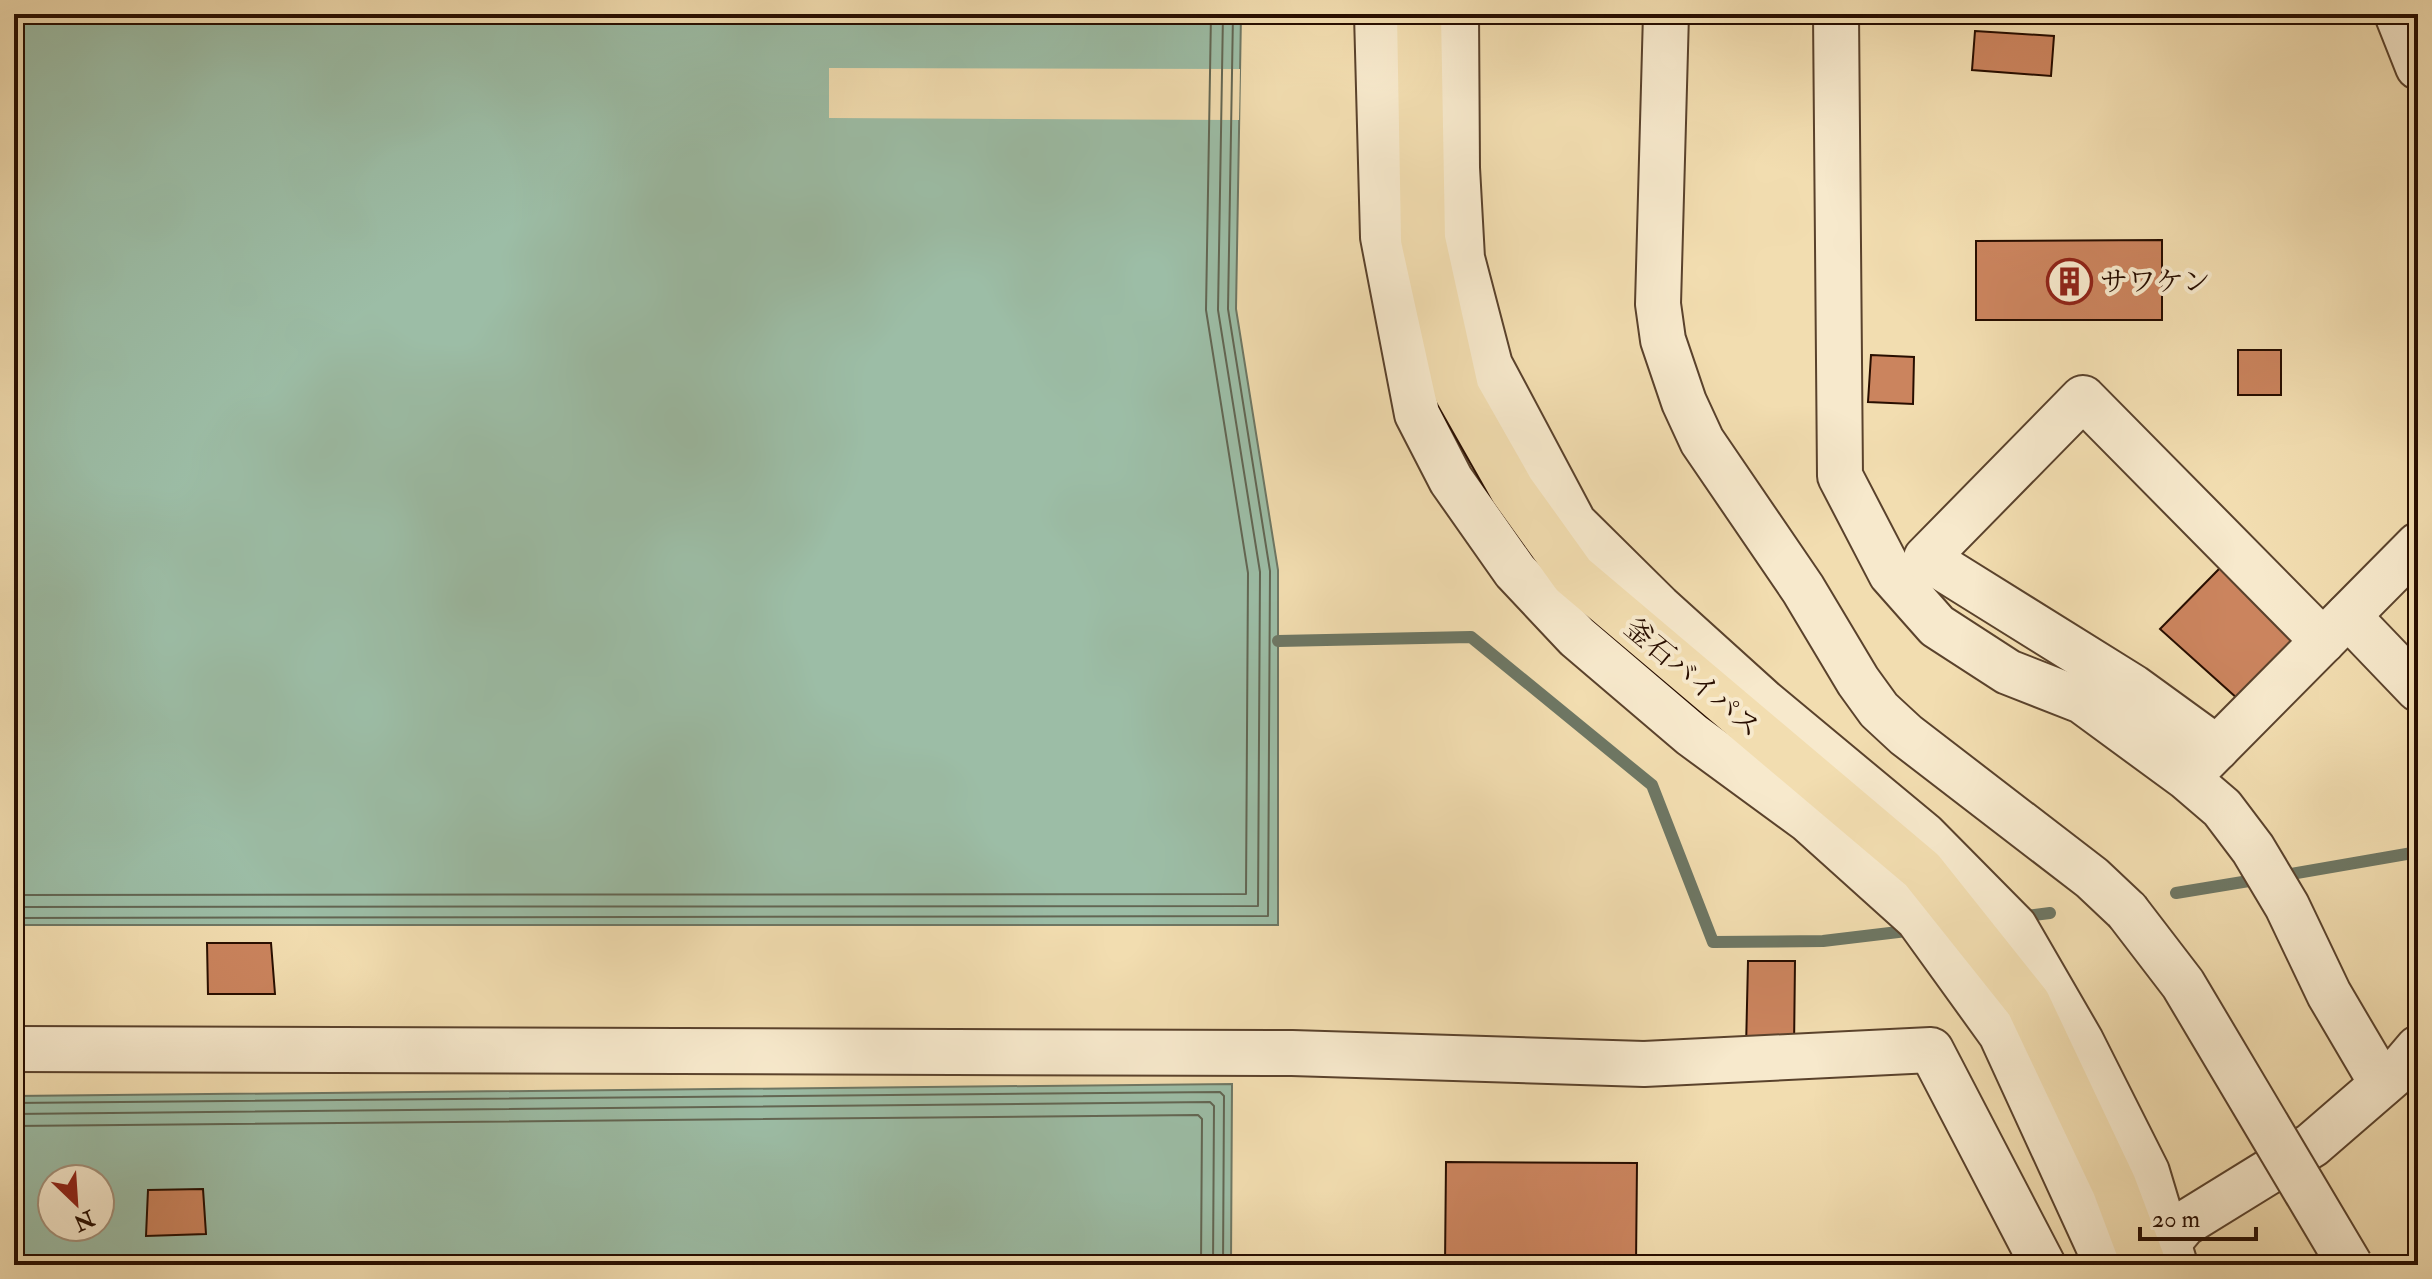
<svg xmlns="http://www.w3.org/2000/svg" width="2432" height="1279" font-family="'IM FELL Double Pica','Noto Serif JP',serif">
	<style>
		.water { fill: #9cbda6; stroke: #6e7764; stroke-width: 2; fill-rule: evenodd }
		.pier { fill: #f2ddb0 }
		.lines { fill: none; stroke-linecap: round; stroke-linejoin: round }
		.shore { stroke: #626653; stroke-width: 2 }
		.stream { stroke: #6e7764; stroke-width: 12 }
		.building { fill: #cb845e; stroke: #280e00; stroke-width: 2 }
		.minor-casing { stroke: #5a422c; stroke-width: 48 }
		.highway-casing { stroke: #280e00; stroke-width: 48 }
		.minor { stroke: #f7e9cc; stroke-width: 44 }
		.highway { stroke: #f2ddb0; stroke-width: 44 }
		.minor-bridge-casing { stroke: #5a422c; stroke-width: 48; stroke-linecap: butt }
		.minor-bridge { stroke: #f7e9cc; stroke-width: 44 }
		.labels { text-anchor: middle; stroke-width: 8; stroke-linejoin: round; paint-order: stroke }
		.poi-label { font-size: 28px; fill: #280e00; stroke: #f7e9cc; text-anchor: start }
		.street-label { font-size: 28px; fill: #280e00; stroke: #f7e9cc }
	</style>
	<rect width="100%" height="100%" fill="#f2ddb0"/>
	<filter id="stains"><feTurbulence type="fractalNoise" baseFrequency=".0025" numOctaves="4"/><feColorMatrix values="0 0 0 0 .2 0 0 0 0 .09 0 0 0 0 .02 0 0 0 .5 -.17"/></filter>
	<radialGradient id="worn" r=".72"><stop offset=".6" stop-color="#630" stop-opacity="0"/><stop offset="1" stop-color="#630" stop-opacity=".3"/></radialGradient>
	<g class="water">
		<polygon points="14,14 1241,14 1236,309 1278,570 1278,925 14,925"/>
		<path d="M 1232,1084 L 1231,1265 L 14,1265 L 14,1096 ZM 52,1179 L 100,1179 L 100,1227 L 52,1227 Z"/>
	</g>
	<polygon class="pier" points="829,68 1240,69 1239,120 829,118"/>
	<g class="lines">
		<g class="shore">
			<polyline points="14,895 1246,894 1248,573 1206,310 1211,14"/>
			<polyline points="14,907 1258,906 1260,572 1218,310 1223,14"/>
			<polyline points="14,918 1268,916 1270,571 1228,309 1233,14"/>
			<polyline points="14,1103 1220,1092 1224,1096 1223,1265"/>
			<polyline points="14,1114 1210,1102 1214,1106 1213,1265"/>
			<polyline points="14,1126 1198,1115 1202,1119 1201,1265"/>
		</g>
		<g class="stream">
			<polyline points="1278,641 1471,637 1652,785 1713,942 1823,941 1915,930"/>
			<polyline points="2279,876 2418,852"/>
			<polyline points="2176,893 2261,879"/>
			<polyline points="2017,917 2050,913"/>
		</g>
	</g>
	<g class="building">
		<polygon points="1975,31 2054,36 2051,76 1972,70"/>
		<polygon points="2162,240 2162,320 1976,320 1976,241"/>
		<rect x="2238" y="350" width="43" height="45"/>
		<polygon points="1871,355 1914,357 1913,404 1868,402"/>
		<polygon points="2220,568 2308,646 2248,708 2160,629"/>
		<polygon points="207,943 271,943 275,994 208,994"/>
		<polygon points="1748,961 1795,961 1794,1049 1746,1049"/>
		<polygon points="1446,1162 1637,1163 1636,1265 1445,1265"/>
		<polygon points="203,1189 206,1234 146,1236 148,1190"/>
	</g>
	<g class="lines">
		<defs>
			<g id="minor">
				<polyline points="1377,14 1383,237 1417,414 1451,480 1515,571 1577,637 1692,735 1808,820 1918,919 2001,1034 2107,1265"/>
				<polyline points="1456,14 1457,168 1462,258 1490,365 1574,523 1659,607 1764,702 1924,835 2015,927 2081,1041 2147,1172 2175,1265"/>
				<polyline points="1666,14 1658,304 1663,340 1684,402 1702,441 1803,589 1858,681 1879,710 1906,735 2092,878 2127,911"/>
				<polyline points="1836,14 1840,476 1891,574 1937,626 2008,672 2082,701 2187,778 2222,808 2253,849 2287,906 2329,994 2382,1084"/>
				<polyline points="2397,14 2418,67"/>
				<polyline points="2348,616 2418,689"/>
				<polyline points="2217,748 2133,687 1926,558 2083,398 2323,641"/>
				<polyline points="2197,768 2418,545"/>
				<polyline points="14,1049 1292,1053 1644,1064 1931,1050 2043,1265"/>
				<polyline points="2151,1263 2184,1224 2312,1145 2401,1068 2418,1048"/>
			</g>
			<polyline id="highway" points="1419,14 1423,239 1457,393 1512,490 1573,575 1922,870 2028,1003 2114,1185 2144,1265"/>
		</defs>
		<use href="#minor" class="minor-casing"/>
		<use href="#highway" class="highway-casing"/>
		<use href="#minor" class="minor"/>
		<use href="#highway" class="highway"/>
		<defs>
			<polyline id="minor-bridge" points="2127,911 2183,984 2350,1265"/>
		</defs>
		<use href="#minor-bridge" class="minor-bridge-casing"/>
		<use href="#minor-bridge" class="minor-bridge"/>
	</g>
	<defs>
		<symbol id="building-ring" viewBox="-11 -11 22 22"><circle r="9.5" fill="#f7e9cc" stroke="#8f2418" stroke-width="1.5"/><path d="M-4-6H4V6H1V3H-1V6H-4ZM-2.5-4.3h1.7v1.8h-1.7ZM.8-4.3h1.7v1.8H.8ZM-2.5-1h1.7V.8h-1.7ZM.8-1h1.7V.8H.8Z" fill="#8f2418"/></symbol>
	</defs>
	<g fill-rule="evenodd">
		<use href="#building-ring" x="2044" y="256" width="51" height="51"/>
	</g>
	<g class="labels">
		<g class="poi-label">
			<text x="2100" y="291">サワケン</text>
		</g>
		<g class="street-label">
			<text transform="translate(1693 677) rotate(40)" y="10">釜石バイパス</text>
		</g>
	</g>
	<rect width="2432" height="1279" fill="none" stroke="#f2ddb0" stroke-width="48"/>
	<rect x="16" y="16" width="2400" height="1247" fill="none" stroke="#280e00" stroke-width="4"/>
	<rect x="24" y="24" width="2384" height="1231" fill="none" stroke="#280e00" stroke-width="2"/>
	<g transform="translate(76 1203) rotate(155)"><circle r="38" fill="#f7e9cc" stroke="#a4917a" stroke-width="2"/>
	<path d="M0-6L14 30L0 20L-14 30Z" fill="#8f2418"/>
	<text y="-12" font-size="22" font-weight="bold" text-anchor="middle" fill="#280e00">N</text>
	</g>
	<path d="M2140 1227v12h116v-12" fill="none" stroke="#280e00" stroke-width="4"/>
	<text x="2152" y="1227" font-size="24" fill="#280e00" stroke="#f7e9cc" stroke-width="6" paint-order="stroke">20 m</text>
	<rect width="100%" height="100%" filter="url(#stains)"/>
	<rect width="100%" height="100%" fill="url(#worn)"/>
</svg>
